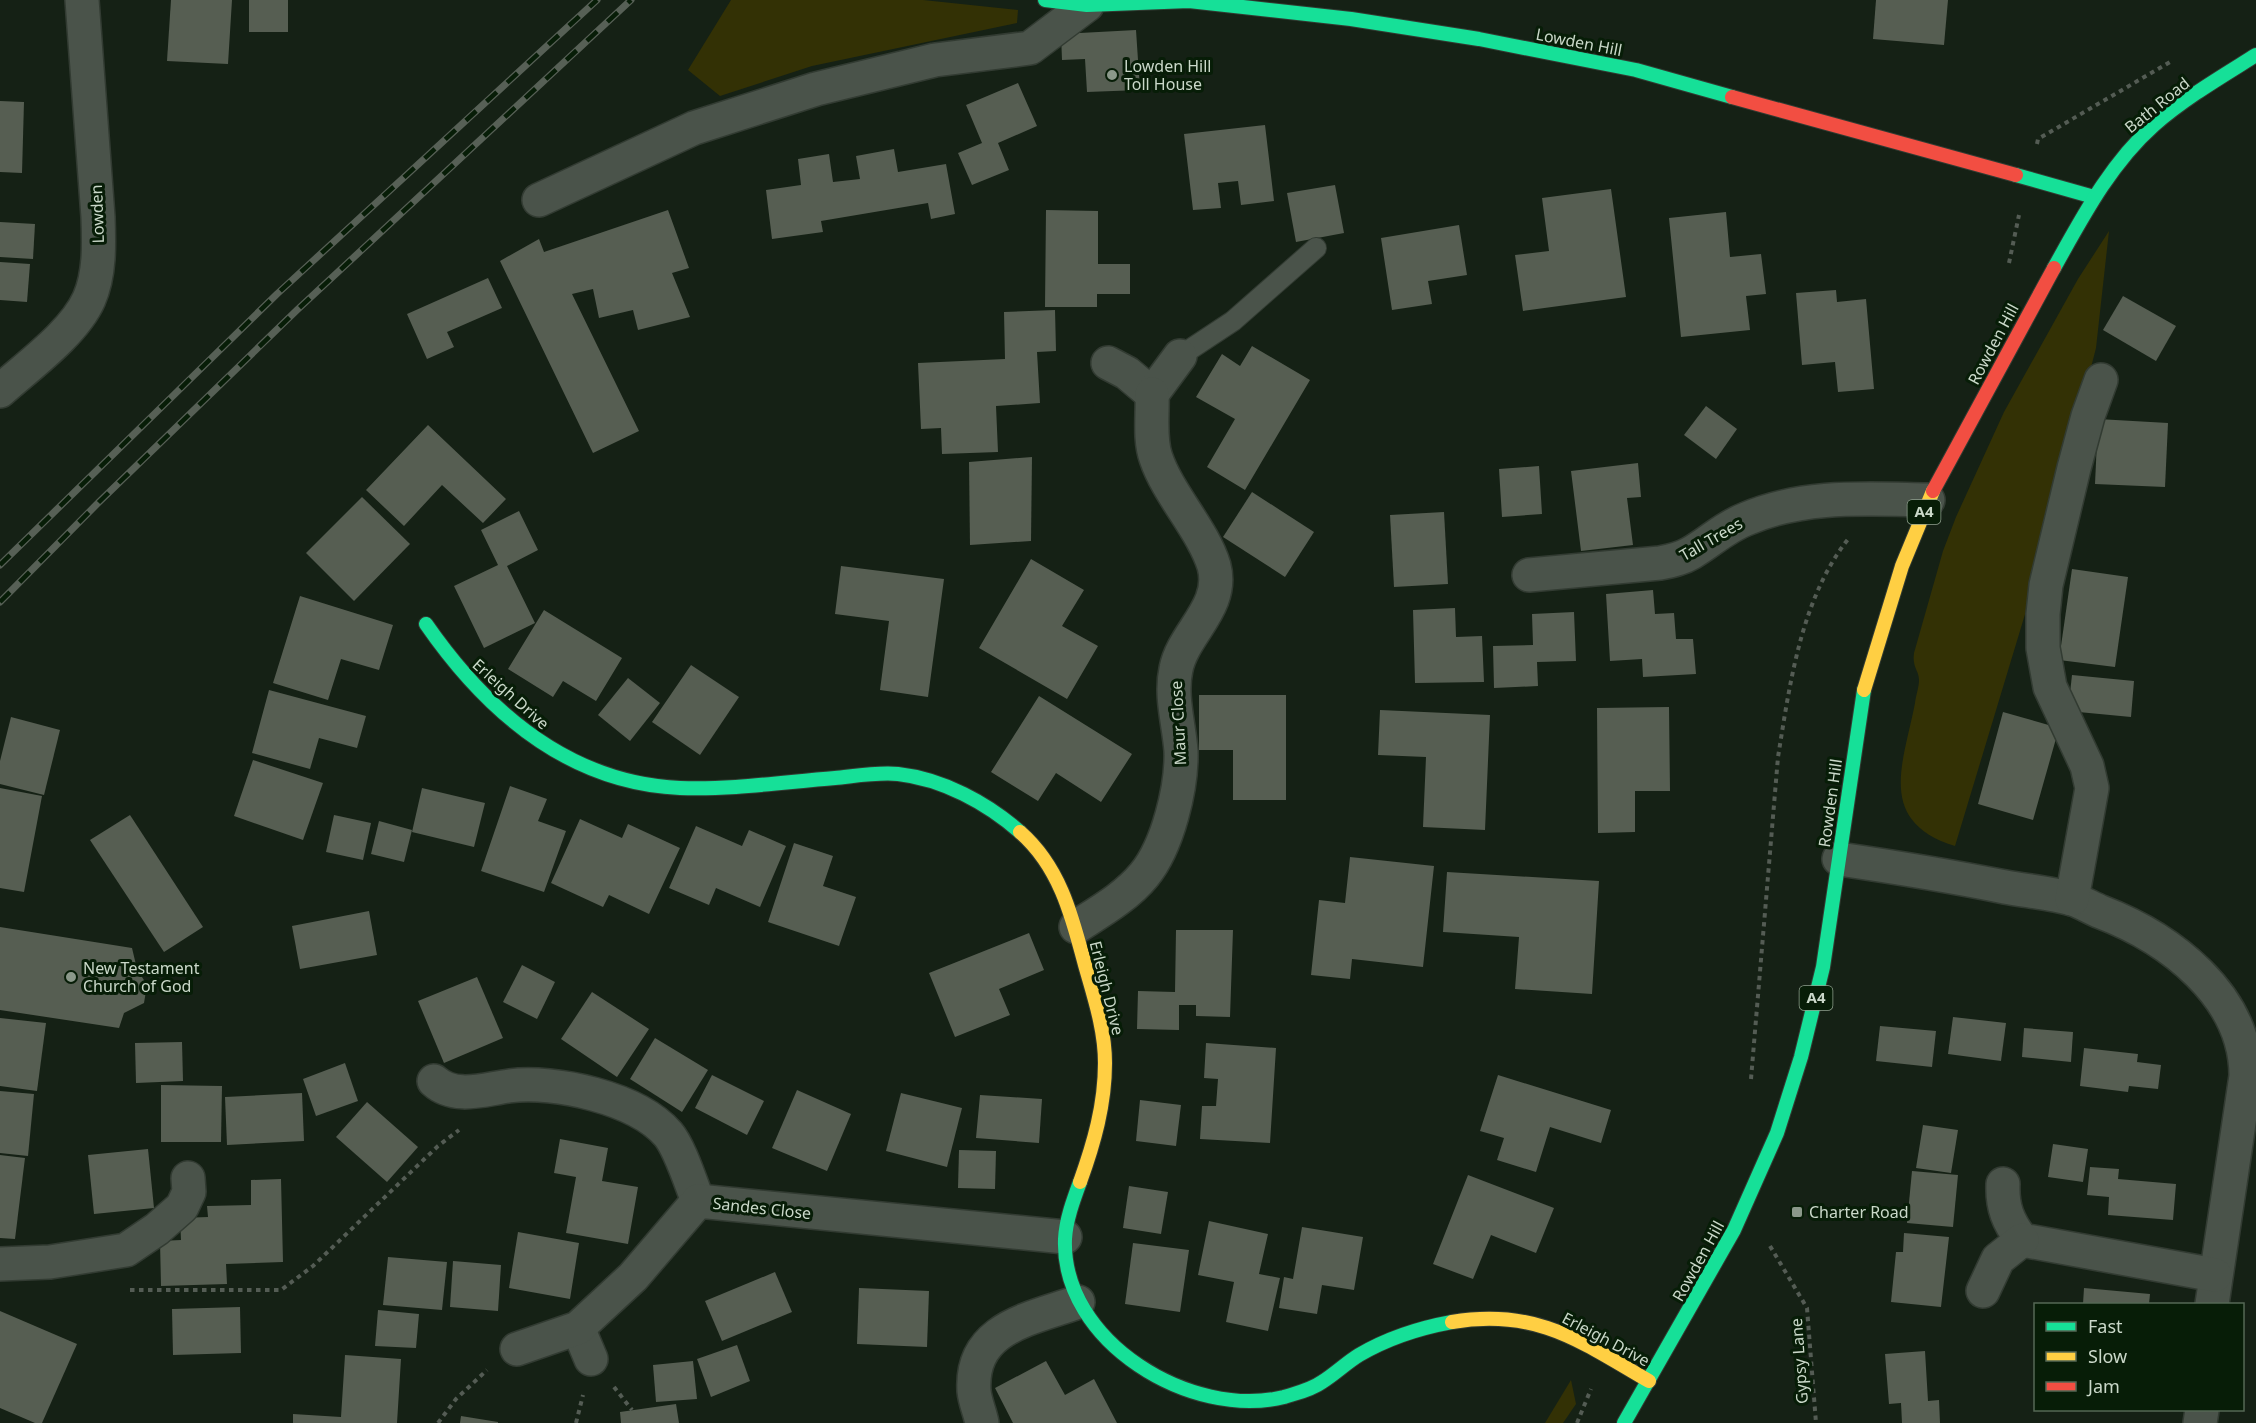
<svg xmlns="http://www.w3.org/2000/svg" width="2256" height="1423" font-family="'Noto Sans',sans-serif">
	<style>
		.green { fill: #333105 }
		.building { fill: #565e52 }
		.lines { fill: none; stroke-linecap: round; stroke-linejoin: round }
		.lane-casing { stroke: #323b32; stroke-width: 22 }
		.street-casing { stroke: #323b32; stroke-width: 36 }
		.fast-casing { stroke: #323b32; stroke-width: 16 }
		.slow-casing { stroke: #323b32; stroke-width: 16 }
		.jam-casing { stroke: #323b32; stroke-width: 16 }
		.path { stroke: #545c54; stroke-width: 4; stroke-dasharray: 4.5 4.5; stroke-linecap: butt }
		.lane { stroke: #4a534a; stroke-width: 20 }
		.street { stroke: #4a534a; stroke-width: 33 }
		.fast { stroke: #16e098; stroke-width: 14 }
		.slow { stroke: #ffcf43; stroke-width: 14 }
		.jam { stroke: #f24e42; stroke-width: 14 }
		.rail-casing { stroke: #576056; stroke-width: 7 }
		.rail { stroke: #071d07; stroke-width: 4.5; stroke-dasharray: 14; stroke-linecap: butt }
		.poi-dot { fill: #8b988a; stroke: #071d07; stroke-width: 2 }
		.labels { text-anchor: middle; stroke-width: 6; stroke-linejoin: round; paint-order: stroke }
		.shield { fill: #071d07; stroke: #90a08f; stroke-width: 1.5 }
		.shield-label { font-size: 15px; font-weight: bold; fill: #cad8c9 }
		.street-label { font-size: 16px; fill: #cad8c9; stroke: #071d07 }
		.poi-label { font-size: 16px; fill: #cad8c9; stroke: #071d07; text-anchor: start }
	</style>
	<rect width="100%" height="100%" fill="#152115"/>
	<g class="green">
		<polygon points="731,0 923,0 1018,10 1017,23 812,66 720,96 688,70"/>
		<path d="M 2109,231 L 2096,348 L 2042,558 L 1955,846 C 1875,821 1904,762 1915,703 C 1916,695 1919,687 1919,680 C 1919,670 1912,668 1914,653 L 1943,551 L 1956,517 L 2004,412 L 2078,279 Z"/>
		<polygon points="1571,1380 1576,1404 1563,1423 1545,1423"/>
	</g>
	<g class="building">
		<polygon points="171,0 232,0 228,64 167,61"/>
		<rect x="249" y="0" width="39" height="32"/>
		<polygon points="1876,0 1948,0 1944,45 1873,39"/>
		<polygon points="1136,30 1140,90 1087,92 1085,59 1062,60 1061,34"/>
		<polygon points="1018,83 1037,126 998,143 1009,170 972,185 958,153 982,143 966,105"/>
		<polygon points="0,101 24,102 22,173 0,172"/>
		<polygon points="1265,125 1274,201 1241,205 1238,181 1218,183 1221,208 1193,210 1184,134"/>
		<polygon points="894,149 898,172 946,164 955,214 931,219 928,203 821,221 823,232 772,239 766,190 801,185 798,159 829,154 833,182 860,179 856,156"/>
		<polygon points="1335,185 1344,233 1296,242 1287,193"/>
		<polygon points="1611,189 1626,297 1523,311 1515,255 1549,251 1542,198"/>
		<polygon points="668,210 689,268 672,273 690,317 638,330 633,310 599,318 593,289 572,294 639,431 593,453 500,261 539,239 544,252"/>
		<polygon points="1046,210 1098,211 1098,264 1130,264 1130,294 1097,294 1097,307 1045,307"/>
		<polygon points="1726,212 1730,257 1761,254 1766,294 1746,296 1750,330 1681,337 1669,218"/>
		<polygon points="0,222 35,224 33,259 0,257"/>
		<polygon points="1459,225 1467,275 1428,281 1432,304 1392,310 1381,238"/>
		<polygon points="0,262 30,264 27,302 0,300"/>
		<polygon points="488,278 502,308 447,332 454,347 427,359 407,314"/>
		<polygon points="1836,290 1837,302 1866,299 1874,389 1838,392 1835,362 1802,365 1796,293"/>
		<polygon points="2123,296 2176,326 2156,361 2103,330"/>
		<polygon points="1055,310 1056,351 1037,352 1040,403 996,406 998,452 942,454 941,428 921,429 918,363 1005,359 1004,312"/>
		<polygon points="1252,346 1310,380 1245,490 1207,467 1235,419 1196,397 1222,354 1240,366"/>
		<polygon points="1706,406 1737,429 1716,459 1684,435"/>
		<polygon points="2098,419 2168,423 2165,487 2095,484"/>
		<polygon points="428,425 506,499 483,523 442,485 404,526 366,490"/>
		<polygon points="1032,457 1031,541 970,545 969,462"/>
		<polygon points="1638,463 1641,497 1627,498 1633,545 1581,551 1571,471"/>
		<polygon points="1539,466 1542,514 1502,517 1499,469"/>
		<polygon points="1252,492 1314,532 1285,577 1223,537"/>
		<polygon points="362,497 410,544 354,601 306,553"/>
		<polygon points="519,511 538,550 507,566 535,623 484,648 454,586 498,565 481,530"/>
		<polygon points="1444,512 1448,584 1394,587 1390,515"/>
		<polygon points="1031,559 1084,590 1062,626 1098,646 1067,699 979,648"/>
		<polygon points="841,566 944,579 928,697 880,690 889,621 835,614"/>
		<polygon points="2072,569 2128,577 2115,667 2059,660"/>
		<polygon points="1653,590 1655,614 1674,613 1676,639 1693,639 1696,674 1643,677 1642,659 1610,661 1606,594"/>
		<polygon points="300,596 393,625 379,670 341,659 328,700 273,683"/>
		<polygon points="1455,608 1456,637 1482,636 1484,682 1415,683 1413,610"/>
		<polygon points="544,610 622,658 596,701 563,681 553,697 508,669"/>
		<polygon points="1574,612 1576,661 1537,662 1538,686 1494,688 1493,646 1533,645 1532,614"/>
		<polygon points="691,665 739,697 700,755 652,722"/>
		<polygon points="2072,675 2134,681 2131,717 2068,711"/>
		<polygon points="628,678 660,703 630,741 598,715"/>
		<polygon points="269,690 366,716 357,748 319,738 310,769 252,753"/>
		<polygon points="1199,695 1286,695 1286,800 1233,800 1233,750 1199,750"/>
		<polygon points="1039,696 1132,754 1101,802 1056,773 1038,801 991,772"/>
		<polygon points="1669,707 1670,791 1635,791 1635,832 1598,833 1597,708"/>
		<polygon points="1380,710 1490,715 1485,830 1423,827 1426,757 1378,755"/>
		<polygon points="2003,712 2059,728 2033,820 1978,804"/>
		<polygon points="11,717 60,730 44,795 0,784 0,761"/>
		<polygon points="253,760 323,783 303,840 234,816"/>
		<polygon points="510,786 547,799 538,821 566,831 544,892 481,871"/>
		<polygon points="0,788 42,796 24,892 0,888"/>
		<polygon points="422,788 485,803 474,847 412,832"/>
		<polygon points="130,815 203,927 164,952 90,840"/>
		<polygon points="334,815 371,823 363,860 326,852"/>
		<polygon points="580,819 622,838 628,824 680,848 649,914 609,895 603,907 551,883"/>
		<polygon points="379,821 412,830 404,862 371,854"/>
		<polygon points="696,826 742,846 749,830 786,846 760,907 716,888 709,905 669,888"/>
		<polygon points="794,843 833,856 823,886 856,897 839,946 768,922"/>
		<polygon points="1350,857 1434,866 1423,967 1352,959 1350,979 1311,975 1319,900 1345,903"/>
		<polygon points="1447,872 1599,881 1592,994 1515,989 1519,937 1443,932"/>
		<polygon points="369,911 377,955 300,969 292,926"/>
		<polygon points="0,927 132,948 137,969 147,985 144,1003 124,1013 119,1028 0,1010"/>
		<polygon points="1176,930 1233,930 1230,1017 1196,1016 1196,1005 1179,1005 1179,1030 1137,1029 1138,991 1175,992"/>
		<polygon points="1029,933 1044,970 999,989 1010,1015 955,1037 929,973"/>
		<polygon points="522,965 555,982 537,1019 503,1002"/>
		<polygon points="477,977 503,1038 444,1063 418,1001"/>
		<polygon points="592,992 649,1029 617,1077 561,1039"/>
		<polygon points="1953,1017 2006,1023 2001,1061 1948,1054"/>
		<polygon points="0,1018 46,1023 37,1091 0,1086"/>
		<polygon points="1880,1026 1936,1031 1932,1067 1876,1061"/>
		<polygon points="2024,1028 2073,1032 2071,1062 2022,1057"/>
		<polygon points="655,1038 708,1070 682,1112 630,1079"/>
		<polygon points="182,1042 183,1081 136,1083 135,1043"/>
		<polygon points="1206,1043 1276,1048 1270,1143 1200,1139 1202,1106 1216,1106 1218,1079 1204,1078"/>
		<polygon points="2084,1048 2138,1054 2137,1062 2161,1065 2158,1089 2129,1086 2128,1092 2080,1086"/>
		<polygon points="345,1063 358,1101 316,1116 303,1079"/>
		<polygon points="712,1075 764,1101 747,1135 695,1108"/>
		<polygon points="1498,1075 1611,1110 1601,1143 1550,1127 1536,1172 1497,1160 1504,1138 1480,1131"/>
		<polygon points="161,1085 222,1086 221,1142 161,1142"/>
		<polygon points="797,1090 851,1114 827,1171 772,1148"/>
		<polygon points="0,1091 34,1094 28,1156 0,1153"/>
		<polygon points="302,1093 304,1141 227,1145 225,1097"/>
		<polygon points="901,1093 962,1108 947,1167 886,1151"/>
		<polygon points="980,1095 1042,1099 1039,1143 976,1138"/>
		<polygon points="1140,1100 1181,1105 1176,1146 1136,1141"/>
		<polygon points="367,1102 418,1147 387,1182 336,1137"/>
		<polygon points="1923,1125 1958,1130 1951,1173 1916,1168"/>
		<polygon points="560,1139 608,1148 602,1181 638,1187 628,1244 566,1233 576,1177 554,1173"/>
		<polygon points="2053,1144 2088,1149 2083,1182 2048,1177"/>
		<polygon points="148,1149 154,1208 94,1214 88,1155"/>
		<polygon points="959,1150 996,1151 995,1189 958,1188"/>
		<polygon points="0,1155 25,1158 15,1239 0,1238"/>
		<polygon points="2090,1167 2119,1169 2118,1179 2176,1184 2173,1220 2108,1215 2109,1197 2087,1195"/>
		<polygon points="1912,1171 1958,1175 1953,1227 1907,1223"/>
		<polygon points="1468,1175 1554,1208 1536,1253 1491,1235 1473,1279 1433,1264"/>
		<polygon points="281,1179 283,1262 226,1264 227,1284 161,1286 160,1241 181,1240 180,1218 208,1217 207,1206 251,1205 251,1180"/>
		<polygon points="1129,1186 1168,1192 1161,1234 1123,1228"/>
		<polygon points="1209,1221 1268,1234 1259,1274 1280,1278 1268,1331 1226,1322 1234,1282 1198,1275"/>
		<polygon points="1302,1227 1363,1237 1354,1290 1322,1285 1317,1314 1279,1308 1284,1277 1293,1279"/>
		<polygon points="518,1232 579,1243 570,1299 509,1288"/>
		<polygon points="1904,1233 1949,1237 1941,1307 1891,1302 1896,1252 1903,1252"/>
		<polygon points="1133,1243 1189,1250 1180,1312 1125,1304"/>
		<polygon points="388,1257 447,1262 442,1310 383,1305"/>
		<polygon points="453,1261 501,1265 498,1311 450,1307"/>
		<polygon points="775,1272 792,1312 722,1341 705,1301"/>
		<polygon points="859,1288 929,1291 927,1347 857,1344"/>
		<polygon points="2084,1288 2150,1294 2149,1304 2083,1304"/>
		<polygon points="240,1307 241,1353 173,1355 172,1309"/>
		<polygon points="378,1310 419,1314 416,1348 375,1346"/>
		<polygon points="0,1311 77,1344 42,1423 35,1423 0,1408"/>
		<polygon points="737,1345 750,1381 711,1397 697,1359"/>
		<polygon points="1925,1351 1928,1401 1939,1400 1940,1423 1902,1423 1901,1403 1889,1404 1885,1354"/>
		<polygon points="345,1355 401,1359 397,1423 293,1423 293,1414 341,1417"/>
		<polygon points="693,1361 697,1399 656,1402 653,1365"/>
		<polygon points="1046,1361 1065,1395 1094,1379 1117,1423 1013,1423 995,1388"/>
		<polygon points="676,1404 679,1423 621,1423 620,1412"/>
		<polygon points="461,1416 498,1422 498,1423 460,1423"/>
	</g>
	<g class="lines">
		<defs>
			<polyline id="lane" points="1180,356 1233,321 1316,248"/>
			<g id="street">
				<polyline points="539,200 694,128 816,89 935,60 1030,48 1087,5"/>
				<polyline points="1108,363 1127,373 1152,394"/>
				<path d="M 0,391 C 28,366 74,333 89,299 C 100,274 99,244 98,217 L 82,0"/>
				<polyline points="1152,394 1180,356"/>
				<path d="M 1529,575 L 1660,563 C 1671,561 1681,559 1691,553 C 1710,542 1725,527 1746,519 C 1804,494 1867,499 1928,500"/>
				<path d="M 1839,859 C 1894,867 1950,876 2005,887 C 2027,891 2051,893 2072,899 C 2082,902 2091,908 2101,912 C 2169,938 2246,995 2246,1076 L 2212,1304"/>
				<polyline points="2072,899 2092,788 2087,766 2050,687 2043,648 2043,614 2046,585 2074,468 2088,416 2101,380"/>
				<path d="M 1076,927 C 1099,912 1126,897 1144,875 C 1168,846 1182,787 1181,751 C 1179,724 1170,696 1176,669 C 1183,633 1225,607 1214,566 C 1203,530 1168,494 1156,458 C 1149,439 1153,414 1152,394"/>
				<path d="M 434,1081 C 455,1100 485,1089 509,1086 C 555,1080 637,1098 668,1134 C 680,1148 691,1184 698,1201"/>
				<path d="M 2003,1184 C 2002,1207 2008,1222 2022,1240 L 2215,1275"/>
				<polyline points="0,1264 50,1262 126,1250 157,1229 182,1207 189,1192 188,1178"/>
				<polyline points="1983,1291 1998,1259 2022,1240"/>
				<polyline points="578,1328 591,1359"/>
				<polyline points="517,1349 578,1328 633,1277 698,1201 1065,1237"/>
				<path d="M 982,1423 C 980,1412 975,1402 974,1391 C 970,1327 1031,1319 1078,1302"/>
				<polyline points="2200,1423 2202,1410"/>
			</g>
			<g id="fast">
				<polyline points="1045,0 1087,5 1189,1 1351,19 1479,39 1636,70 1732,97"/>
				<polyline points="2016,175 2094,197"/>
				<path d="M 2054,268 C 2082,218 2110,164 2154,125 C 2185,98 2221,77 2256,55"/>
				<path d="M 426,624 C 487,712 568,783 680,788 C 731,790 784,782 835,778 C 855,776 878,772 898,774 C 943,779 987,803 1020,832"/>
				<path d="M 1080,1182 C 1073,1201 1066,1220 1065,1239 C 1061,1342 1192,1420 1284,1397 C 1297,1393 1311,1390 1322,1382 C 1335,1374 1346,1363 1359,1355 C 1388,1338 1419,1328 1452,1322"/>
				<polyline points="1624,1423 1734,1230 1777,1133 1801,1057 1823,967 1864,690"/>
			</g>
			<g id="slow">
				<polyline points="1864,690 1902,566 1933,491"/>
				<path d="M 1020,832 C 1060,867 1072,916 1085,965 C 1094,997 1105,1029 1105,1063 C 1105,1105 1094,1143 1080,1182"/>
				<path d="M 1452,1322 C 1537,1308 1580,1341 1649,1381"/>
			</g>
			<g id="jam">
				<polyline points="1732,97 2016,175"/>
				<polyline points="1933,491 2054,268"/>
			</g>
		</defs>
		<use href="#lane" class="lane-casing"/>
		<use href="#street" class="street-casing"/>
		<use href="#fast" class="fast-casing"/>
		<use href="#slow" class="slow-casing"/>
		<use href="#jam" class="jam-casing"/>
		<g class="path">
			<polyline points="2037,144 2038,139 2170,62"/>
			<polyline points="2009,263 2019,215"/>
			<path d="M 1751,1079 L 1778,757 C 1790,683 1801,598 1849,538"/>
			<polyline points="1770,1246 1807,1308 1816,1423"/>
			<polyline points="130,1290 281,1290 313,1266 438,1146 459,1130"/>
			<polyline points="614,1387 632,1410"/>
			<polyline points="438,1423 456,1399 487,1370"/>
			<polyline points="576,1423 583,1395"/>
			<polyline points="1577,1423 1591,1389"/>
		</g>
		<use href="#lane" class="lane"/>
		<use href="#street" class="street"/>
		<use href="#fast" class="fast"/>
		<use href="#slow" class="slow"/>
		<use href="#jam" class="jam"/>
		<defs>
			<g id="rail">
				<polyline points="0,565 277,294 597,0"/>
				<polyline points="0,602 99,502 297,310 631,0"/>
			</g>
		</defs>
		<use href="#rail" class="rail-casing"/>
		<use href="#rail" class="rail"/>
	</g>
	<g class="poi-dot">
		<circle cx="1112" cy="75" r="6"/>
		<circle cx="71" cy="977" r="6"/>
		<rect x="1791" y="1206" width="12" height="12" rx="3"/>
	</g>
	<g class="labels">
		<g class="shield">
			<rect x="1907.5" y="500" width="33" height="24" rx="4.5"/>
			<rect x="1799.5" y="986" width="33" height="24" rx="4.5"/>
		</g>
		<g class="shield-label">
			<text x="1924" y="517">A4</text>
			<text x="1816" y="1003">A4</text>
		</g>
		<g class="street-label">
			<text transform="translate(1579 42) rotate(11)" y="6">Lowden Hill</text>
			<text transform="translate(2157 105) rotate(-39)" y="6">Bath Road</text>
			<text transform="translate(97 214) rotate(-92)" y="6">Lowden</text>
			<text transform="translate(1993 344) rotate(-62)" y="6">Rowden Hill</text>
			<text transform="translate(1711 539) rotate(-30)" y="6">Tall Trees</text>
			<text transform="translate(511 694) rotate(42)" y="6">Erleigh Drive</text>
			<text transform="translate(1178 723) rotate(-93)" y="6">Maur Close</text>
			<text transform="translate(1830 803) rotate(-82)" y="6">Rowden Hill</text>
			<text transform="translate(1107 988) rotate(76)" y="6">Erleigh Drive</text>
			<text transform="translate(762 1208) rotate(6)" y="6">Sandes Close</text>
			<text transform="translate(1698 1261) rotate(-61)" y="6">Rowden Hill</text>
			<text transform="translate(1606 1339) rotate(28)" y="6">Erleigh Drive</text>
			<text transform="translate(1799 1361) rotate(-94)" y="6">Gypsy Lane</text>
		</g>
		<g class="poi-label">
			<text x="1124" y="72">Lowden Hill<tspan x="1124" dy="18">Toll House</tspan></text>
			<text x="83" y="974">New Testament<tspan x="83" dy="18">Church of God</tspan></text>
			<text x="1809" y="1218">Charter Road</text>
		</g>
	</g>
	<rect x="2034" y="1303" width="210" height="108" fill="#071d07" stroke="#556855" stroke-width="1.5"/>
	<rect x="2046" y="1322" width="30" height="9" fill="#16e098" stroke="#556855" stroke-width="1.5"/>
	<text x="2088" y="1333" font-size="18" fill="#cad8c9">Fast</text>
	<rect x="2046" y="1352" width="30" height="9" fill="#ffcf43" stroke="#556855" stroke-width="1.5"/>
	<text x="2088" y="1363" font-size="18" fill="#cad8c9">Slow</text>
	<rect x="2046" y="1382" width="30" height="9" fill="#f24e42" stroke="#556855" stroke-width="1.5"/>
	<text x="2088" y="1393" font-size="18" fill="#cad8c9">Jam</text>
</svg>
